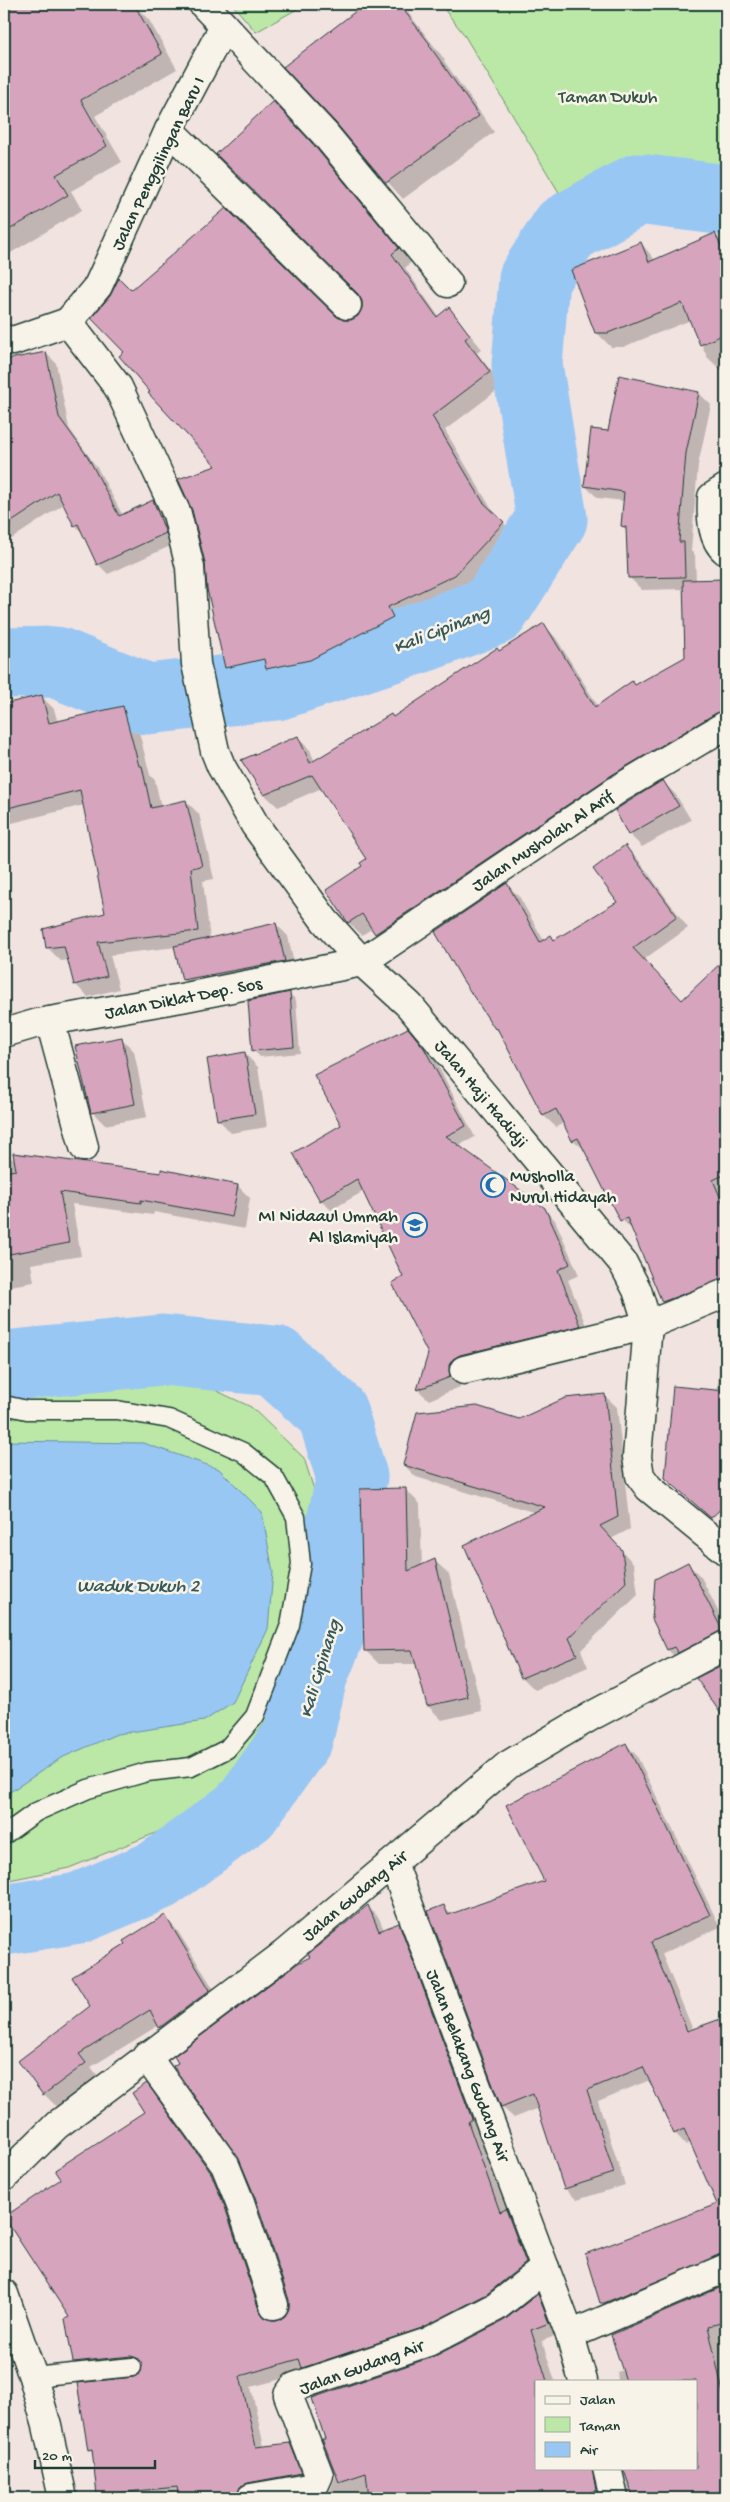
<svg xmlns="http://www.w3.org/2000/svg" width="730" height="2502" font-family="'Gochi Hand',sans-serif">
	<style>
		.green { fill: #bbe8a6; stroke: #6d926d }
		.water { fill: #99c7f4; stroke: #6890a7 }
		.shadow { fill: #0003 }
		.lines { fill: none; stroke-linecap: round; stroke-linejoin: round }
		.stream { stroke: #6890a7; stroke-width: 12 }
		.river { stroke: #99c7f4; stroke-width: 71 }
		.building { fill: #d7a4be; stroke: #1f3d34 }
		.lane-casing { stroke: #1f3d34; stroke-width: 21 }
		.street-casing { stroke: #1f3d34; stroke-width: 31 }
		.lane { stroke: #f7f3e8; stroke-width: 18 }
		.street { stroke: #f7f3e8; stroke-width: 28 }
		.labels { text-anchor: middle; stroke-width: 5; stroke-linejoin: round; paint-order: stroke }
		.park-label { font-size: 18px; fill: #365745; stroke: #f7f3e8 }
		.street-label { font-size: 18px; fill: #1f3d34; stroke: #f7f3e8 }
		.poi-label { font-size: 18px; fill: #1f3d34; stroke: #f7f3e8; text-anchor: start }
		.water-label { font-size: 19px; font-style: italic; fill: #37595a; stroke: #f7f3e8 }
	</style>
	<rect width="100%" height="100%" fill="#f1e3e0"/>
	<filter id="ink" filterUnits="userSpaceOnUse"><feTurbulence type="fractalNoise" baseFrequency=".02" numOctaves="2"/><feDisplacementMap in="SourceGraphic" scale="10" xChannelSelector="R" yChannelSelector="G"/><feConvolveMatrix kernelMatrix="1 2 1 2 8 2 1 2 1" color-interpolation-filters="sRGB"/></filter>
	<g filter="url(#ink)">
		<g class="green">
			<polygon points="232,4 306,4 256,32"/>
			<polygon points="440,4 726,4 726,190 677,179 625,186 569,209 463,33"/>
			<polygon points="139,1381 198,1382 251,1407 304,1458 321,1512 319,1588 276,1706 217,1793 158,1832 69,1868 4,1881 4,1386 27,1391"/>
		</g>
		<polygon class="water" points="4,1441 143,1443 219,1469 262,1512 273,1572 268,1629 233,1702 204,1721 117,1734 61,1758 4,1796"/>
		<g class="shadow">
			<polygon points="4,4 103,4 109,19 133,4 149,20 177,69 95,116 122,162 71,191 82,210 4,257"/>
			<polygon points="367,4 402,5 445,60 444,61 494,132 403,199 285,67"/>
			<polygon points="286,116 325,158 411,262 405,268 439,317 449,309 482,349 477,353 503,386 445,430 495,515 517,536 468,588 401,621 406,630 324,673 280,682 272,673 239,681 226,667 218,467 152,392 126,352 131,292 335,317 342,321 351,321 359,316 363,309 363,301"/>
			<polygon points="715,235 726,246 726,344 721,370 707,357 691,320 623,347 611,347 596,332 641,243 656,261"/>
			<polygon points="4,277 13,290 4,296"/>
			<polygon points="46,353 56,363 69,428 98,469 123,516 153,502 163,512 175,544 108,574 98,564 83,534 75,525 64,504 4,544 4,361"/>
			<polygon points="699,393 711,405 698,465 691,551 695,555 696,581 726,580 726,726 389,946 373,928 362,935 349,923 327,890 364,867 368,860 322,788 278,807 265,795 243,761 298,738 310,750 315,762 393,718 544,625 556,638 598,706 686,658 684,589 642,590 630,578 628,532 622,526 624,501 598,498 585,486 609,432"/>
			<polygon points="41,696 54,709 58,723 123,707 136,720 150,775 155,780 161,807 186,801 199,814 214,879 203,881 210,939 276,924 288,936 296,973 194,991 183,980 176,947 110,955 119,989 88,997 75,984 69,960 61,961 48,948 107,914 84,805 8,824 4,820 4,706"/>
			<polygon points="663,782 676,795 691,820 642,847 629,834"/>
			<polygon points="625,847 637,858 688,928 643,960 682,1001 726,978 726,1292 675,1313 663,1301 635,1232 622,1220 586,1151 573,1140 564,1123 556,1127 544,1116 502,1035 496,1029 507,885 519,896 544,941 555,941 619,902"/>
			<polygon points="290,994 296,1000 300,1053 260,1057 253,1050"/>
			<polygon points="407,1029 435,1060 475,1137 458,1146 544,1209 555,1220 579,1275 568,1280 590,1336 459,1376 460,1387 429,1400 418,1390 430,1353 405,1277 364,1191 331,1210 321,1200 342,1126"/>
			<polygon points="121,1038 134,1051 147,1117 105,1125 92,1112"/>
			<polygon points="245,1054 258,1067 267,1127 231,1133 218,1119"/>
			<polygon points="27,1156 238,1186 250,1198 245,1229 154,1212 153,1215 72,1204 81,1256 31,1264 34,1282 4,1287 4,1160"/>
			<polygon points="724,1324 726,1325 726,1517 669,1448 717,1392"/>
			<polygon points="604,1395 617,1407 630,1529 611,1539 634,1564 638,1595 581,1650 588,1667 535,1690 522,1677 536,1513 416,1477 404,1465 519,1420"/>
			<polygon points="406,1490 420,1504 422,1566 434,1560 449,1574 482,1711 442,1720 428,1706 417,1664 379,1664 365,1650"/>
			<polygon points="688,1564 701,1577 726,1627 726,1648 681,1663 668,1650 653,1619"/>
			<polygon points="726,1663 726,1722 698,1679"/>
			<polygon points="626,1744 637,1756 720,1927 662,1954 693,2030 726,2018 726,2267 613,2314 602,2302 719,2204 691,2142 686,2145 675,2133 650,2080 598,2101 625,2185 577,2200 565,2189 539,2108 514,2118 502,2107 429,1912 443,1907 452,1915 545,1882"/>
			<polygon points="368,1907 379,1918 384,1930 398,1924 410,1936 483,2131 478,2133 507,2212 517,2222 537,2275 499,2305 308,2372 251,2387 264,2447 289,2444 301,2456 312,2485 252,2498 99,2498 94,2453 90,2449 134,2379 143,2372 143,2368 86,2373 74,2362 71,2318 4,2218 63,2179 146,2112 146,2085 158,2097 223,2186 237,2220 270,2321 280,2321 286,2317 290,2309 311,1958"/>
			<polygon points="164,1917 177,1930 223,2004 173,2041 159,2025 91,2067 98,2076 57,2107 44,2094 19,2061 92,2006 126,1944"/>
			<polygon points="726,2286 726,2498 630,2498 624,2468 696,2468 696,2381 617,2381 618,2380 617,2372 623,2370 612,2335"/>
			<polygon points="538,2295 549,2307 560,2334 542,2341 555,2381 536,2381 536,2468 608,2468 607,2498 324,2498 330,2491 336,2476 335,2469 436,2357 504,2322"/>
			<polygon points="4,2481 17,2497 4,2498"/>
		</g>
		<g class="lines">
			<polyline class="stream" points="721,199 726,202"/>
			<g class="river">
				<polyline points="4,663 56,662 147,699 276,685 425,636 494,610 552,519 527,365 534,279 566,229 638,189 726,200"/>
				<polyline points="4,1366 162,1350 275,1361 332,1412 352,1477 334,1557 335,1619 312,1676 298,1737 245,1811 158,1875 79,1908 4,1920"/>
			</g>
		</g>
		<g class="building">
			<polygon points="4,4 134,4 162,54 81,100 107,146 56,175 68,195 4,233"/>
			<polygon points="365,4 399,4 430,44 429,45 479,116 386,183 335,122 283,67"/>
			<polygon points="273,101 312,143 399,248 392,254 437,317 449,307 470,335 465,339 490,372 432,416 483,502 504,522 455,575 388,607 393,617 310,660 266,669 264,659 225,668 207,589 205,563 192,510 178,479 216,466 148,393 150,392 119,356 124,352 91,318 110,296 119,278 131,290 226,208 336,316 343,320 351,320 358,316 362,308 362,301 358,294 216,154"/>
			<polygon points="715,233 726,258 726,333 700,345 682,303 608,333 595,333 571,270 641,242 649,262"/>
			<polygon points="46,352 59,417 88,457 119,516 153,500 166,533 97,565 78,524 74,526 57,492 4,527 4,360"/>
			<polygon points="619,375 699,392 686,453 682,502 679,542 684,542 685,577 628,578 626,527 621,526 624,492 584,486 591,429 608,431"/>
			<polygon points="726,579 726,709 718,712 612,775 375,934 362,914 348,923 326,890 362,866 360,863 366,859 312,775 264,795 241,760 298,736 310,763 391,714 393,717 497,648 499,651 544,623 595,707 632,681 635,685 685,657 683,580"/>
			<polygon points="42,695 49,723 123,706 139,766 142,766 151,808 186,800 202,866 191,868 198,931 98,942 107,976 74,985 64,946 46,948 43,929 105,913 80,790 4,809 4,704"/>
			<polygon points="663,780 679,806 628,835 615,810"/>
			<polygon points="625,845 677,916 633,948 682,1000 726,958 726,1174 713,1180 726,1211 726,1278 662,1302 627,1218 620,1221 578,1138 572,1141 556,1109 543,1116 497,1028 495,1029 462,979 435,932 507,883 540,942 551,935 554,940 617,902 593,869"/>
			<polygon points="276,923 285,961 182,980 174,946"/>
			<polygon points="290,992 294,1047 252,1051 248,1001"/>
			<polygon points="408,1028 424,1048 466,1126 446,1136 545,1208 570,1264 558,1270 580,1326 460,1355 453,1359 449,1365 450,1377 417,1390 428,1354 392,1283 403,1277 357,1179 320,1201 293,1153 341,1125 314,1075"/>
			<polygon points="122,1037 135,1104 91,1113 75,1046"/>
			<polygon points="245,1052 255,1114 217,1120 207,1059"/>
			<polygon points="13,1153 161,1173 161,1169 238,1185 232,1217 141,1200 141,1203 60,1192 69,1243 4,1255 4,1172 16,1170"/>
			<polygon points="673,1386 726,1391 726,1504 711,1518 665,1478"/>
			<polygon points="605,1394 618,1517 600,1526 622,1550 626,1582 569,1638 577,1655 521,1678 464,1545 545,1507 403,1465 417,1412 477,1406 519,1419 565,1398"/>
			<polygon points="406,1488 408,1571 435,1559 468,1697 427,1706 412,1650 364,1651 360,1489"/>
			<polygon points="688,1562 722,1630 678,1653 674,1647 667,1650 652,1619 655,1579"/>
			<polygon points="726,1663 726,1721 696,1678"/>
			<polygon points="626,1743 710,1915 651,1942 687,2031 726,2017 726,2253 604,2303 600,2303 585,2254 717,2204 684,2129 674,2134 643,2067 587,2090 614,2173 564,2189 533,2094 501,2107 428,1911 444,1905 448,1915 544,1881 506,1805"/>
			<polygon points="368,1905 379,1931 399,1923 472,2119 468,2122 500,2212 506,2209 526,2263 487,2294 422,2328 302,2368 299,2359 240,2376 256,2447 290,2443 302,2473 248,2483 241,2486 237,2492 202,2498 179,2498 177,2487 97,2495 92,2449 88,2450 77,2383 134,2377 141,2372 142,2365 137,2358 131,2356 73,2362 65,2319 69,2317 4,2217 61,2179 55,2170 144,2112 132,2093 147,2083 211,2173 225,2207 259,2310 264,2317 271,2320 279,2320 285,2316 289,2309 289,2300 255,2197 239,2159 173,2066 178,2063 174,2056 298,1963 310,1957 308,1954"/>
			<polygon points="165,1915 210,1990 159,2028 150,2010 79,2054 86,2063 43,2095 18,2061 90,2006 72,1977 125,1944 123,1941"/>
			<polygon points="726,2285 726,2322 708,2326 726,2406 726,2498 634,2498 623,2468 696,2468 696,2381 626,2381 611,2335"/>
			<polygon points="538,2294 549,2323 531,2330 547,2381 536,2381 536,2468 592,2468 596,2490 577,2498 369,2498 366,2473 339,2482 322,2439 325,2439 312,2398 435,2356 503,2321"/>
		</g>
		<g class="lines">
			<defs>
				<g id="lane">
					<polyline points="4,1405 27,1410 117,1410 169,1419 243,1452 274,1477 296,1517 301,1564 290,1625 255,1716 227,1749 191,1767 147,1772 88,1789 36,1812 4,1835"/>
					<polyline points="33,2377 132,2367"/>
				</g>
				<g id="street">
					<polyline points="224,26 324,133 448,283"/>
					<polyline points="169,130 347,305"/>
					<polyline points="68,322 98,286 169,130 224,26 203,4"/>
					<polyline points="4,339 13,341 68,322 118,387 177,514 190,567 196,664 215,751 221,766 255,825 325,921 362,962 409,1005 623,1263 637,1290 648,1325 637,1457 640,1476 649,1488 726,1551"/>
					<path d="M 726,488 L 712,497 C 711,515 711,539 726,551"/>
					<polyline points="50,1021 84,1147"/>
					<polyline points="4,1033 38,1023 181,998 362,962 620,788 726,725"/>
					<polyline points="464,1370 648,1325 726,1293"/>
					<polyline points="393,1863 570,2335 583,2381"/>
					<polyline points="146,2056 225,2165 240,2202 274,2305"/>
					<polyline points="4,2177 57,2125 283,1955 508,1765 595,1714 726,1645"/>
					<polyline points="4,2294 33,2377 47,2426 63,2498"/>
					<polyline points="570,2335 726,2268"/>
					<polyline points="607,2468 614,2498"/>
					<polyline points="251,2498 309,2488 315,2484 319,2475 288,2395 294,2387 428,2342 496,2307 545,2268"/>
				</g>
			</defs>
			<use href="#lane" class="lane-casing"/>
			<use href="#street" class="street-casing"/>
			<use href="#lane" class="lane"/>
			<use href="#street" class="street"/>
		</g>
	</g>
	<defs>
		<symbol id="mosque-ring" viewBox="-11 -11 22 22"><circle r="9.5" fill="#f7f3e8" stroke="#1f6fb2" stroke-width="1.5"/><path d="M3.5-4.9A6 6 0 1 0 3.5 4.9A5 5 0 1 1 3.5-4.9Z" fill="#1f6fb2"/></symbol>
		<symbol id="school-ring" viewBox="-11 -11 22 22"><circle r="9.5" fill="#f7f3e8" stroke="#1f6fb2" stroke-width="1.5"/><path d="M0-5L7-2L0 1L-7-2ZM-4 1L0 2.5L4 1V4Q0 6-4 4Z" fill="#1f6fb2"/></symbol>
	</defs>
	<g fill-rule="evenodd">
		<use href="#mosque-ring" x="479" y="1171" width="28" height="28"/>
		<use href="#school-ring" x="401" y="1211" width="28" height="28"/>
	</g>
	<g class="labels">
		<g class="park-label">
			<text x="608" y="102">Taman Dukuh</text>
		</g>
		<g class="street-label">
			<text transform="translate(157 163) rotate(-64)" y="6">Jalan Penggilingan Baru I</text>
			<text transform="translate(542 840) rotate(-34)" y="6">Jalan Musholah Al Arif</text>
			<text transform="translate(183 997) rotate(-11)" y="6">Jalan Diklat Dep. Sos</text>
			<text transform="translate(482 1093) rotate(50)" y="6">Jalan Haji Hadidji</text>
			<text transform="translate(354 1895) rotate(-40)" y="6">Jalan Gudang Air</text>
			<text transform="translate(469 2065) rotate(69)" y="6">Jalan Belakang Gudang Air</text>
			<text transform="translate(361 2366) rotate(-20)" y="6">Jalan Gudang Air</text>
		</g>
		<g class="poi-label">
			<text x="510" y="1181">Musholla<tspan x="510" dy="21">Nurul Hidayah</tspan></text>
			<text x="398" y="1221" text-anchor="end">MI Nidaaul Ummah<tspan x="398" dy="21">Al Islamiyah</tspan></text>
		</g>
		<g class="water-label">
			<text transform="translate(441 628) rotate(-21)" y="7">Kali Cipinang</text>
			<text x="138" y="1591">Waduk Dukuh 2</text>
			<text transform="translate(318 1668) rotate(-73)" y="7">Kali Cipinang</text>
		</g>
	</g>
	<rect width="730" height="2502" fill="none" stroke="#f7f3e8" stroke-width="20"/>
	<rect x="10" y="10" width="710" height="2482" fill="none" stroke="#1f3d34" stroke-width="2" filter="url(#ink)"/>
	<rect x="535" y="2380" width="162" height="90" fill="#f7f3e8" stroke="#a1aaa0"/>
	<rect x="545" y="2396" width="25" height="8" fill="#f7f3e8" stroke="#a1aaa0"/>
	<text x="580" y="2404" font-size="15" fill="#1f3d34">Jalan</text>
	<rect x="545" y="2417" width="25" height="15" fill="#bbe8a6" stroke="#a1aaa0"/>
	<text x="580" y="2430" font-size="15" fill="#1f3d34">Taman</text>
	<rect x="545" y="2442" width="25" height="15" fill="#99c7f4" stroke="#a1aaa0"/>
	<text x="580" y="2454" font-size="15" fill="#1f3d34">Air</text>
	<path d="M35 2460v8h120v-8" fill="none" stroke="#1f3d34" stroke-width="2.5"/>
	<text x="42" y="2460" font-size="15" fill="#1f3d34" stroke="#f7f3e8" stroke-width="4" paint-order="stroke">20 m</text>
</svg>
